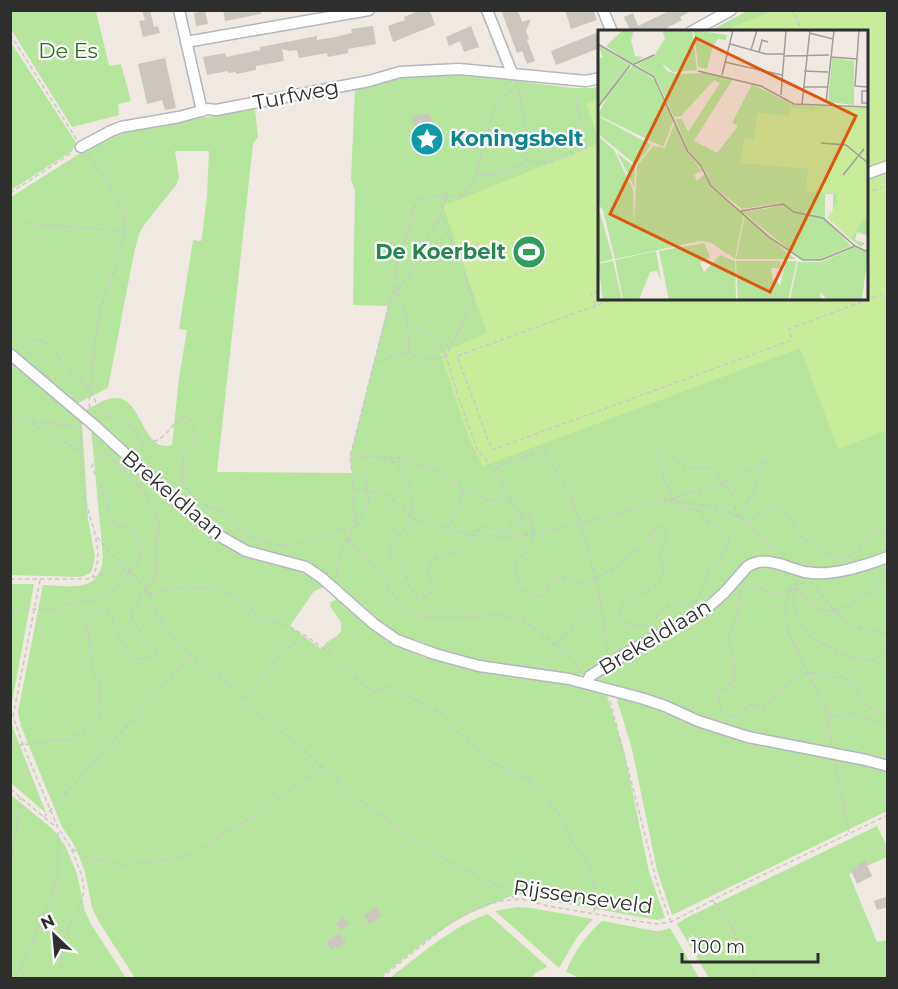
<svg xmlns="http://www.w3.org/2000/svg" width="898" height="989" font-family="Montserrat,sans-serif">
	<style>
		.green { fill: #b6e59e }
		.pitch { fill: #c9ec9a }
		.building { fill: #cbc7bf }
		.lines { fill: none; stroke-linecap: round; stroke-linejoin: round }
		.minor-casing { stroke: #b4b7c1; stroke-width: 13 }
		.path { stroke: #c9c9c9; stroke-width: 1.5; stroke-dasharray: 4.5 3; stroke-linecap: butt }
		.minor { stroke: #fff; stroke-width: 10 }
		.labels { text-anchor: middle; stroke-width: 4.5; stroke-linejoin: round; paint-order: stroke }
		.park-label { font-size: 21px; fill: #2c6e1b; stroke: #fff }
		.street-label { font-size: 21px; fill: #2e2e2e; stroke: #fff }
		.culture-label { font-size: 21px; font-weight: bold; fill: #0d838f; stroke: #fff; text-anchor: start }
		.leisure-label { font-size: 21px; font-weight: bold; fill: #27864d; stroke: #fff; text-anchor: end }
		.inset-road { fill: none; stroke: #a29e99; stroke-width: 1.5 }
		.view { fill: #df570e; fill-opacity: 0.15; stroke: #df570e; stroke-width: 3 }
		.inset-edge { fill: none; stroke: #2e2e2e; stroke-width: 3 }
	</style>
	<rect width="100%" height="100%" fill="#efe9e1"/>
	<g class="green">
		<polygon points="11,10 96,11 109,66 121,64 131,101 118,104 119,115 72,127 11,29"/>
		<polygon points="749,10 797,11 773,31 708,32"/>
		<polygon points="10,41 75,141 76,144 72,151 11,190"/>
		<path d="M 465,74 L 571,88 L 594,88 L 599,86 L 600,298 L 808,335 L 887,415 L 887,554 L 843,569 L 812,570 L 760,557 L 711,601 L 589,674 L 578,675 L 476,662 L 426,647 L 401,637 L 388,629 L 337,585 L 248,548 L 231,539 L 222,528 L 153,471 L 84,411 C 93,407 105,398 115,398 C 143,397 142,454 172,445 L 179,378 L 187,330 L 179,329 L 193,240 L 201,241 L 202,237 L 207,196 L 209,151 L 175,151 L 179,177 L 176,185 L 144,225 L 139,234 L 134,253 L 108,388 L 76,404 L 11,348 L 11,197 L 90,147 L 131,130 L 255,109 L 258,137 L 253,144 L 217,472 L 352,473 L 350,457 L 388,306 L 353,305 L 355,190 L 351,180 L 355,88 L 403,77 Z"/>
		<polygon points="10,359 82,421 88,519 95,557 92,570 90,573 81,577 11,575"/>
		<path d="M 91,428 L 203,528 L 308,574 L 326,586 L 314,591 L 290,626 L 321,649 L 327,642 L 337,636 L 341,631 L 341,622 L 330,606 L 331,602 L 341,597 L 392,641 L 605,689 L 624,751 L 649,872 L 665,918 L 657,920 L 580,906 L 542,900 L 516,894 L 468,914 L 449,925 L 427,940 L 379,978 L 135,978 L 99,922 L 92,908 L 85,872 L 79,856 L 73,843 L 62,827 L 21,726 L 18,712 L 43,585 C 71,586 100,594 103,557 Z"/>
		<polygon points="887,560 887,763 763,738 593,682 593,677 696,621 748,570 763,563 810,578 829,577"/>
		<polygon points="11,584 34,584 11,707 10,584"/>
		<polygon points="615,693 721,733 851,761 887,770 887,811 672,915 657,870 632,749"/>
		<polygon points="11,720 13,728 46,813 11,783"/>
		<polygon points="10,794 50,827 58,835 66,847 77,874 85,911 92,926 126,978 11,978"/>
		<polygon points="877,826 887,846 887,857 849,874 877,942 887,940 887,978 709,978 677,924 686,918"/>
		<polygon points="517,907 531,908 593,919 577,937 559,968 495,911"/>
		<path d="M 488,914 L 547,966 L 544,969 L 535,973 L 532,978 L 390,978 C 421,954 451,927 488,914 Z"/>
		<path d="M 602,921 L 655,931 L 661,931 L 670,928 L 699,978 L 578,978 L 578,977 L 566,972 C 574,952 586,935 602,921 Z"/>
	</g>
	<g class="pitch">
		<polygon points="772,11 887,11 887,430 838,449 800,348 483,466 468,436 440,353 487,333 443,206 599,143 600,298 866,298 866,32 723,31"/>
		<polygon points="599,99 600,99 599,140 586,103"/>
	</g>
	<g class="building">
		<polygon points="142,10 150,10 154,27 158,26 160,33 143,37 139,21 145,20"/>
		<polygon points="223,10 261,10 261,14 225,21"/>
		<polygon points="421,10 430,10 435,25 393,42 388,26 405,20 404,17"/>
		<polygon points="501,10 518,10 522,22 531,19 526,31 529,39 527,40 535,61 527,64 522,51 517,53"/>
		<polygon points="565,10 593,10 597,20 571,29"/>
		<polygon points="671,10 693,10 680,17 682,20 659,32 628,32 630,30 624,17 633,13 638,26"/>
		<polygon points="205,11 208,24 196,26 194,13"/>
		<polygon points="373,26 376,44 348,49 348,53 328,57 327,53 299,58 297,50 290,51 282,49 284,61 256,66 256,70 236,74 236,72 228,73 228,71 207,75 203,57 225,53 226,57 260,50 260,47 317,36 317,40 335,37 352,33 351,29"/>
		<polygon points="471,26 479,47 464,52 460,41 449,46 446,37"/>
		<polygon points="596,33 600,42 600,48 556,65 551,51"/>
		<polygon points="165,58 176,108 165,110 162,100 147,104 138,64"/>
		<polygon points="428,113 429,116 431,116 434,131 417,135 412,117"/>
		<polygon points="865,861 872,876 857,884 851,870 858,867 857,864"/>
		<polygon points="888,896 888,907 877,910 874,901"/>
		<polygon points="376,907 382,916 370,924 364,916"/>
		<polygon points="344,917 349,924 341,930 336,924"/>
		<polygon points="339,933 346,942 337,949 335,946 331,950 326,943"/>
	</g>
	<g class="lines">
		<defs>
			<g id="minor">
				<polyline points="179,10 202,111"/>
				<polyline points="487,10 512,73"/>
				<polyline points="603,10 612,32"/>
				<polyline points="691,32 731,10"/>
				<polyline points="186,42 369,10"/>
				<polyline points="81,147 111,131 121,127 179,117 208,109 216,110 369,81 400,72 459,69 586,81 600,78"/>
				<polyline points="866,174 888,166"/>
				<polyline points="10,354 95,426 178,502 218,535 246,551 306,567 322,578 374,624 397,640 435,654 479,666 569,679 641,698 665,706 698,721 748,737 866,760 888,766"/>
				<path d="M 587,683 L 590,676 L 627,653 L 706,609 L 724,593 L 747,567 C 766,554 786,568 805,572 C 832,577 863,566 888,557"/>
			</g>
		</defs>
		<use href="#minor" class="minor-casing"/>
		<g class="path">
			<polyline points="790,10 796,16 802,32"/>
			<polyline points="10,34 77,140"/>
			<path d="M 88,156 C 99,170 119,198 124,215 C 131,236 104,293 99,317 C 95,342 92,367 90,391 L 89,403 L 90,409"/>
			<polyline points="527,162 552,162 587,148 576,102 576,91"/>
			<path d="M 477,174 L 497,175 L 526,162 C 526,135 525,112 517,85"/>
			<polyline points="10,193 73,152"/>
			<polyline points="866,193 888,185"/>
			<polyline points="446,197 438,221 454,244 473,301 446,356 457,393 477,449 493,469"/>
			<polyline points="10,225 24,223 123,231"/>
			<polyline points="398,289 417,265 426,239 438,221"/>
			<polyline points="617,298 457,356 492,450 792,340 789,329 888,292"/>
			<polyline points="595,305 591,293 600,290"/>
			<polyline points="407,321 409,338 408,352"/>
			<path d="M 10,334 L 22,341 L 28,342 L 36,340 L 44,342 L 53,348 L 62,362 L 90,391 L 96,402 L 114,422 C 134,417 132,432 143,444 C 147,443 153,442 157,440 C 170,435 173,417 188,417 L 193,423 L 195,437 L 193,443 L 183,454 L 182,482 L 195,500 L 209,508 L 223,511 L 226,517 L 237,528 L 246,535 L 277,545 L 305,543 L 336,531 L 355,527 L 360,523 L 369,498 L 365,473 L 371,465 L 378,459 C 385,459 391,460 396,464 C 407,472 416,503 411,516 C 406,532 394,536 388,550 L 405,570 L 410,587 L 418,598 C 426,599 434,592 432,583 C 432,580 429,577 428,574 C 428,571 430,567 431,565 C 439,550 448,556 460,551 C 471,547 471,533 482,527 C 489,527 497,531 503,530 C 515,527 514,512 530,516 C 536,528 533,546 523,555 C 519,559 519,557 516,562 C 513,570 519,581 520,589 L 523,592 L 529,591 C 552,607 544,579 560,577 C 566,576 571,582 577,583 C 587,583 613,570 620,564 C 623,560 626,557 630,554 C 635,549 646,547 649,541 C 651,537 653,532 655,528 L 660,526 L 665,526 C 668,536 663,544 661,554 C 660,563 666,570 662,578 C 652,597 612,594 620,621 C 627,625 641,625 649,626 C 656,621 658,613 664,608 C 672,602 683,608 692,604 C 701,599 705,580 709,571 C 714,558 726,557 729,542 L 721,531 L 706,520 L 701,512 L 696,509 L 684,510 L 678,506 L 663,478 L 662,468 L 655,457 L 658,453 C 676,451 672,462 685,467 C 693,470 700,466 708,468 C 714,469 727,485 730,491 C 735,501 732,506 740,517 L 752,518 L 768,507 L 773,506 L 777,508 L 790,519 L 801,537 L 818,546 L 828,554 L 835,558 L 843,558 L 852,554 L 859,548 L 870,535 L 888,529"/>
			<polyline points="376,362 397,355 408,353 429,360 446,356 437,341 407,320 394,283"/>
			<polyline points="10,418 81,427"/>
			<polyline points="30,422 55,438 81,450"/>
			<path d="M 81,427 C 81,447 80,468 83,487 C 86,516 108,550 92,577"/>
			<polyline points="352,456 399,458 412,461 448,477 463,489 488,500 503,502 510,501"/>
			<polyline points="356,489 388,495 414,519 469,535 510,537 534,534 599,519 725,483 767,461 741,516"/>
			<polyline points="669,500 716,507 740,517 782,554"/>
			<path d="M 446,529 C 456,517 461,506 463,490"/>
			<polyline points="526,535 520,516 494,470 498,467 544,450 572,499 581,523 597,584 608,652"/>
			<polyline points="97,537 111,554 129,570"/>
			<polyline points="348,539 377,571 401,605 417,616 445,618 498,615 520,619 538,630 575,663 580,672"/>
			<path d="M 886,568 C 883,574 880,580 876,585 C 865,597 835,617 818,609 C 810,605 805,596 798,590 C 788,591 776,594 766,591 C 759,589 754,585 746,586 L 741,592 L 736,620 L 728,636 L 734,661 L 734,680 L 718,694 L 720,708 L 721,713 C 739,722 738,711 752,704 L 763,708 C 780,697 791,673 813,673 C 820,673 815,674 822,676 C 830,678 838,677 846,677 L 865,703 L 872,710 L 888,715"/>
			<polyline points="336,578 340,553 355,527 354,489 350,457 393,289 397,264 418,197 463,196 476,174 489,130 490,119 492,112 503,97 517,86"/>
			<polyline points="10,579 87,579 120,570 130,570 150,594 152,604 157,615 177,645 206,666 230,686 261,716 300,746 347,790 379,814 392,822 424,849 506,890 515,899"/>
			<polyline points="40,580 13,716 23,745 58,828 71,848 82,876 84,889 83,895 81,904 72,920 66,934 61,970 62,978"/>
			<polyline points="797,582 788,591 786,600 786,615 789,634 825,708 832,744"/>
			<polyline points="803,582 794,591 794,608 809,635 841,654 869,661 888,654"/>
			<polyline points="811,583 851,629 865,628 888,635"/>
			<polyline points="151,593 187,587 222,590 250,608 256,615 290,627 308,637 331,655 341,667 372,691 377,691 388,687 394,688 401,693 441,713 453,729 463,736 487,760 526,778 543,792 562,819 572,841 590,867 596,893 594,914"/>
			<path d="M 10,610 L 17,608 L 46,610 L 57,609 L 65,604 L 92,601 L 107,594 L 117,586 L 140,559 L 142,551 L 137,536 L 133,528 L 118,526 L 113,524 L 109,515 L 108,503 L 92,467 C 94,459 98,457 106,454 C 112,457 114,462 119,467 C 123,471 129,473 133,478 C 139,483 159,518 160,525 C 161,532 156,537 156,543 C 154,554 159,562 155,575 C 151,585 133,607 132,614 C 131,624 148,642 155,647 L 156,655 L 144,659 L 134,659 C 127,650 122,640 116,630 C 114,626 113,621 111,617 C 103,604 91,613 85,622 L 90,642 L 92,670 L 99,681 L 101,689 L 99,694 L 102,709 L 96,724 L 91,729 L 79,733 L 73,738 L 67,741 L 54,740 L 10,747"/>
			<polyline points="554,645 600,605"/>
			<polyline points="245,699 283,650 308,637"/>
			<polyline points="610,701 641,819 658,887 671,922"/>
			<path d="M 828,717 L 855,713 C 864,719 876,723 888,724"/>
			<polyline points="835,764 849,832"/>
			<polyline points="10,789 56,827"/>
			<polyline points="44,817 191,656"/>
			<polyline points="72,849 85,857 124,865 189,856 221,835 240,825 267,808 292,788 311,776 321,767"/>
			<polyline points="10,867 19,811 20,797"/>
			<polyline points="713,901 729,922 756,978"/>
			<polyline points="16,978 51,900 58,875 58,830"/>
			<polyline points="381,978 452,921 483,906 500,901 522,899 548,906 636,921 657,924 671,922 740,886 888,815"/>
		</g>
		<use href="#minor" class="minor"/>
	</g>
	<defs>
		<symbol id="sight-disc" viewBox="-11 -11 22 22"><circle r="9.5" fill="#0f9aa8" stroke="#fff"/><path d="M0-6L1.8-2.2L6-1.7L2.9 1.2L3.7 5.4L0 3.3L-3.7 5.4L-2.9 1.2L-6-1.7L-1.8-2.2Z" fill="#fff"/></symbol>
		<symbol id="stadium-disc" viewBox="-11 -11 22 22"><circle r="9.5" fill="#2e9e5b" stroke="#fff"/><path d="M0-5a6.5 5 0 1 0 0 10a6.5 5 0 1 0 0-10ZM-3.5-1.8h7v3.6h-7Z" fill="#fff"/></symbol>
	</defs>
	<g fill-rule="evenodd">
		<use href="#sight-disc" x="408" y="120" width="38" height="38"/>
		<use href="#stadium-disc" x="510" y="233" width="38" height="38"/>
	</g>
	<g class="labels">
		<g class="park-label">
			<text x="68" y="58">De Es</text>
		</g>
		<g class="street-label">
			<text transform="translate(296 95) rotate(-11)" y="7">Turfweg</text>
			<text transform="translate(173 495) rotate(40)" y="7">Brekeldlaan</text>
			<text transform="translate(655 637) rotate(-31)" y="7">Brekeldlaan</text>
			<text transform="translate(583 897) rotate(8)" y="7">Rijssenseveld</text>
		</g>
		<g class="culture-label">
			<text x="450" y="146">Koningsbelt</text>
		</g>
		<g class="leisure-label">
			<text x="506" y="259">De Koerbelt</text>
		</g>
	</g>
	<g transform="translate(598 30)">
		<rect width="270" height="270" fill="#efe9e1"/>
		<path d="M 25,0 L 36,0 L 33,10 L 37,26 L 46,27 L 34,34 L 8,16 ZM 64,0 L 94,0 L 99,40 L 75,42 L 64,33 L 69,41 L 78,44 L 110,43 L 134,50 L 96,111 L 119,123 L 140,96 L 134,93 L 154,54 L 196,75 L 270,78 L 261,94 L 269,114 L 266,116 L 270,120 L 270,136 L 248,118 L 213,113 L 213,117 L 181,114 L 179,135 L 195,136 L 181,134 L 183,115 L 215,118 L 210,138 L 244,139 L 240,161 L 225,160 L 241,162 L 243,147 L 248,147 L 270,165 L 270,169 L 252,155 L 235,182 L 235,164 L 227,164 L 227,189 L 253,216 L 221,230 L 202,229 L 146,183 L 137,229 L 112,212 L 102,211 L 17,229 L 5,180 L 0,174 L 0,106 L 16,120 L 35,160 L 36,194 L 39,136 L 55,116 L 67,118 L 77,92 L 90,124 L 105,141 L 96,144 L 99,151 L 107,144 L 114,159 L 144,182 L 172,178 L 184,174 L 196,183 L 223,186 L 199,182 L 183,173 L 144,179 L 114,156 L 105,137 L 92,124 L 77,89 L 84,89 L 90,102 L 122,53 L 116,50 L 83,86 L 76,87 L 58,48 L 38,34 L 56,26 L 67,8 ZM 239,78 L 259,80 L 256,111 L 237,109 ZM 194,80 L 215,82 L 212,112 L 191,110 ZM 220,80 L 236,82 L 233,107 L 217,108 ZM 161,85 L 191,88 L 189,110 L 158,106 ZM 148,110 L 179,113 L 177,135 L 145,132 ZM 96,0 L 129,5 L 128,10 L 120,9 L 115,16 L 109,39 L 100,37 ZM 0,15 L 31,34 L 0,76 L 0,29 L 5,27 ZM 234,28 L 256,31 L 256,75 L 230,72 ZM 35,35 L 57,50 L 76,90 L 65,117 L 0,85 L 14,57 ZM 0,86 L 53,115 L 38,135 L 0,104 ZM 19,123 L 37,137 L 36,157 L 29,142 ZM 0,176 L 15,229 L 0,233 ZM 270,180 L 270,206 L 259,202 L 257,210 L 267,213 L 263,217 L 229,190 L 253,208 ZM 147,185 L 192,225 L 198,229 L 138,229 ZM 106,213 L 112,227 L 102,233 L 106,242 L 122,225 L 137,231 L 138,270 L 71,270 L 61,221 ZM 257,217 L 270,223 L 264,270 L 230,270 L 222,262 L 223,270 L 192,270 L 200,232 L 223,232 ZM 58,221 L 63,250 L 59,241 L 52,242 L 41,270 L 25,270 L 17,230 ZM 15,231 L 24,270 L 5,270 L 0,234 ZM 138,231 L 182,231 L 183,238 L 173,238 L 176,257 L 178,250 L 182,256 L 188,231 L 199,231 L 190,270 L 140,270 Z" fill="#b6e59e" fill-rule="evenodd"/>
		<path d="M 217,76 L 270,79 L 270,184 L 253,208 L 229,188 L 239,174 L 239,164 L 208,161 L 210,139 L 143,133 L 146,109 L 156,109 L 159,83 L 192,86 L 193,77 L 216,80 Z" fill="#c9ec9a"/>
		<path class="inset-road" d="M 261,0 L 257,56 L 270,57M 211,3 L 235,9M 0,14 L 56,47 L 90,122 L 103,136 L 113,156 L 171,207 L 205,230 L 223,230 L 257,216M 132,14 L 168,24 L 186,24M 153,20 L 159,0M 161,22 L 164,10 L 170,12M 187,26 L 231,25M 233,27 L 259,29M 127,32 L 184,45M 36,34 L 56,25M 100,41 L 163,56 L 196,74 L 270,77M 206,41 L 230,42M 124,45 L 135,0M 205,57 L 229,57M 270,61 L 264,61 L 264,73 L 270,73M 183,65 L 188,0M 228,73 L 236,0M 204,74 L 212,0M 0,77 L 32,35M 223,113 L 248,115 L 270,133M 245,145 L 266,119M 143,181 L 185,174 L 196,182 L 225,188 L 257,216 L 270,222"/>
		<path class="view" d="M 98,8 L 258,86 L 172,262 L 12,184 Z"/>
		<rect width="270" height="270" class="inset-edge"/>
	</g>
	<rect width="898" height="989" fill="none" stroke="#2e2e2e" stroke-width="24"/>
	<g transform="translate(54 935) rotate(334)" stroke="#ffffff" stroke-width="4.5" paint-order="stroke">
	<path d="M0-4.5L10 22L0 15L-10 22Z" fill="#2e2e2e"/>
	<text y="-9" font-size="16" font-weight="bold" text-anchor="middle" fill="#2e2e2e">N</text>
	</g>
	<path d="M682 953v9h136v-9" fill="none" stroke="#2e2e2e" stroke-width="3"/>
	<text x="691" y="953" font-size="18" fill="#2e2e2e" stroke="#ffffff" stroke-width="4.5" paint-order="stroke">100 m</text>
</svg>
